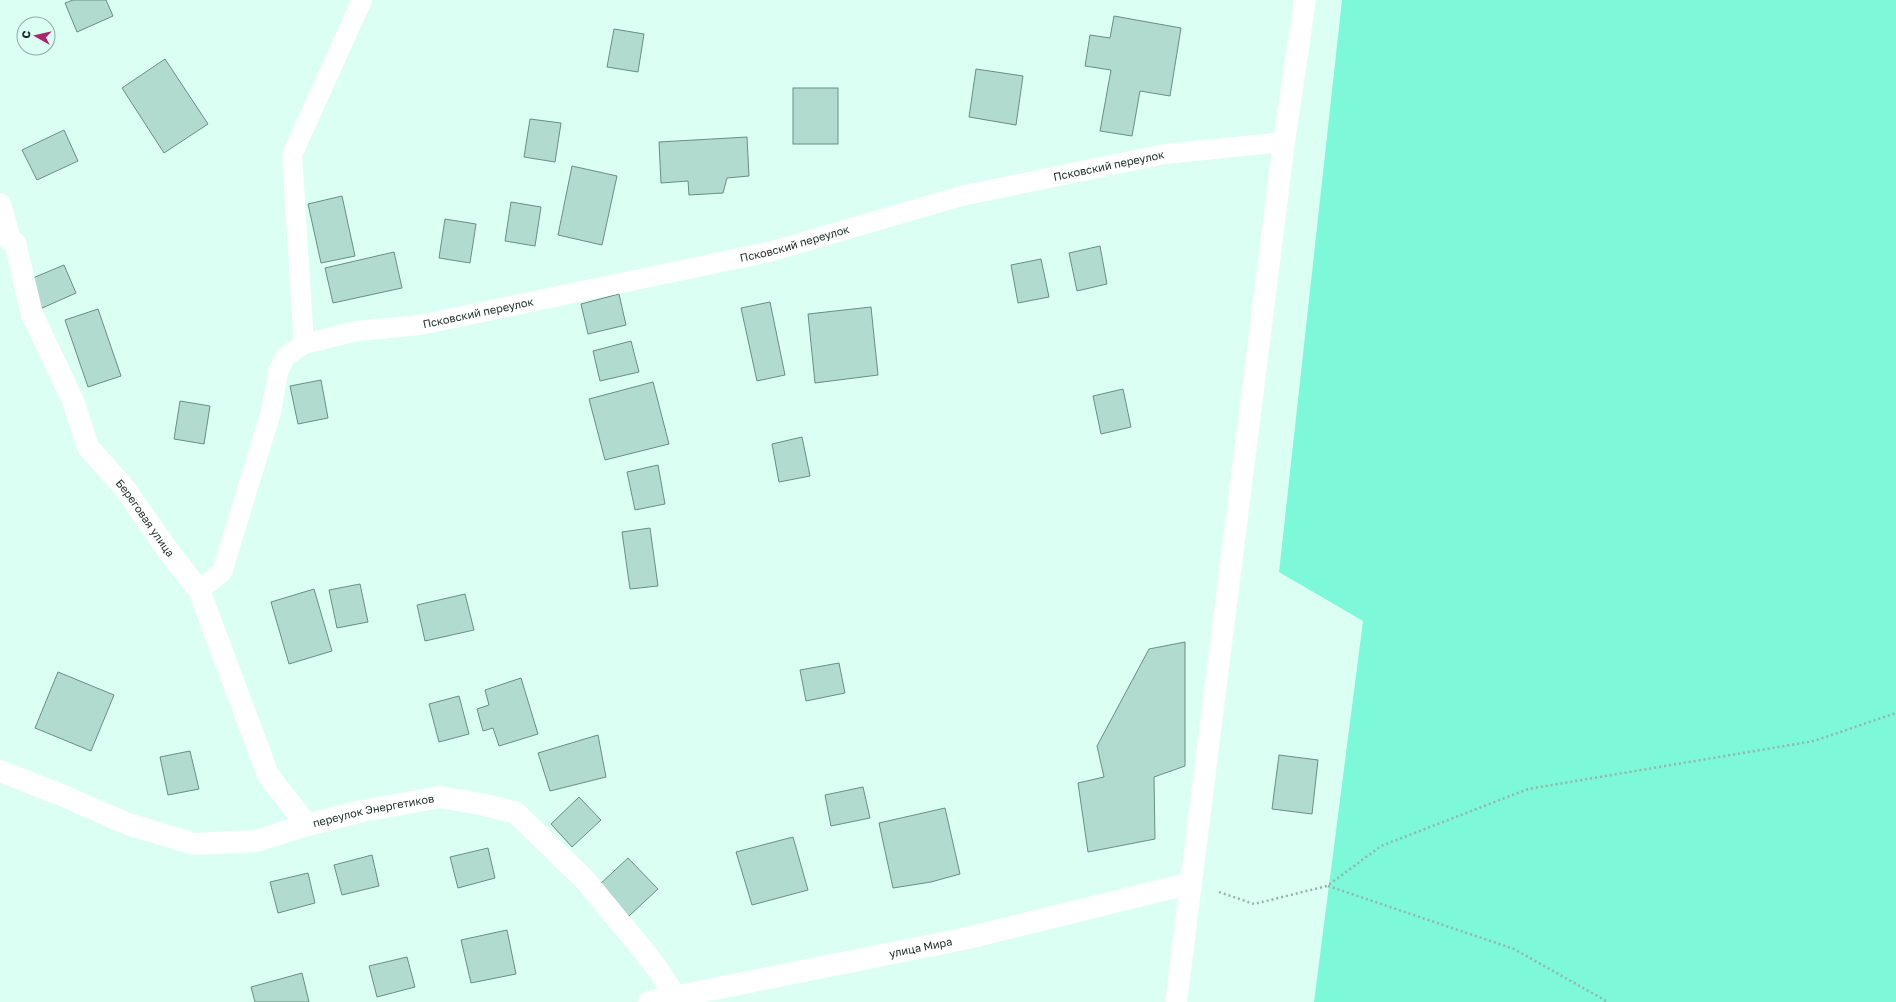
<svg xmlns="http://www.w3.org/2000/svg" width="1896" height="1002" font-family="'Golos Text',sans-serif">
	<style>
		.green { fill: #7df8d9 }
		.building { fill: #b1dbce; stroke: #678f83 }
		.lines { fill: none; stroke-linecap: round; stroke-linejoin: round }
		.path { stroke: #97b3ab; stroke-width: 2.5; stroke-dasharray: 2 3; stroke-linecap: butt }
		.lane { stroke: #fff; stroke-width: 20 }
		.street { stroke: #fff; stroke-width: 22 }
		.labels { text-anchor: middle; stroke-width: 3; stroke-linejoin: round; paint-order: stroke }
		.street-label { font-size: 11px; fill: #1a2a26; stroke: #dcfff4 }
	</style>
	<rect width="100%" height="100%" fill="#dcfff4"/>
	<polygon class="green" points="1342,0 1896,0 1896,1002 1314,1002 1363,621 1279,572"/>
	<g class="building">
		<polygon points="73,0 106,0 113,16 77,32 65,3"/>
		<polygon points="1114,16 1181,28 1170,96 1140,91 1132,136 1100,131 1111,70 1085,66 1090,35 1110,38"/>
		<polygon points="614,29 644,34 638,72 607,67"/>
		<polygon points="165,59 208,124 164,153 122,88"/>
		<polygon points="976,69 1023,76 1016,125 969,117"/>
		<rect x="793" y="88" width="45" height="56"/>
		<polygon points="530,119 561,123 555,162 524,157"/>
		<polygon points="64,130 78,161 37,180 22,150"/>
		<polygon points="747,137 749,176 727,178 723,193 689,195 688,181 661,183 659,142"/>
		<polygon points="572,166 617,176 602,245 558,235"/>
		<polygon points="342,196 355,256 321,263 308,204"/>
		<polygon points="511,202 541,207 535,246 505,241"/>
		<polygon points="445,219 476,224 470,263 439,258"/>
		<polygon points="1100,246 1107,284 1077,291 1069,253"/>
		<polygon points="394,252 402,288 333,303 325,268"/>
		<polygon points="1041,259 1049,297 1018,303 1011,265"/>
		<polygon points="64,265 76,293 40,309 28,280"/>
		<polygon points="619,294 626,325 588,334 581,304"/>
		<polygon points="770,302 785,375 757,381 741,308"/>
		<polygon points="871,307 878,375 815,383 808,314"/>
		<polygon points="98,309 121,376 88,387 65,320"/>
		<polygon points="631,341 639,372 600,381 593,351"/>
		<polygon points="321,380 328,418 298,424 290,386"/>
		<polygon points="653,382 669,444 605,460 589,399"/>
		<polygon points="1123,389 1131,427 1101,434 1093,396"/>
		<polygon points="180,401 210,406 204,444 174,439"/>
		<polygon points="802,437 810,476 779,482 772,444"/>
		<polygon points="658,465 665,504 635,510 627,472"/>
		<polygon points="650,528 658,586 630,589 622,532"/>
		<polygon points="360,584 368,622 337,628 329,590"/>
		<polygon points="314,589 332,651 289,664 271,602"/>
		<polygon points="465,594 474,630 425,641 417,605"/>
		<polygon points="1185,642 1185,766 1154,777 1155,839 1088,852 1078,783 1104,777 1097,746 1149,649"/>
		<polygon points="839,663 845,693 806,701 800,670"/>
		<polygon points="58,672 114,695 91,751 35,728"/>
		<polygon points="521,678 538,734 499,746 493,728 483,731 477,709 489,705 485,690"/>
		<polygon points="459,696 469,734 439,742 429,704"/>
		<polygon points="598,735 606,777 550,791 538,753"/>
		<polygon points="190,751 199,789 168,795 160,757"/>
		<polygon points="1279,755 1318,760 1312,814 1272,809"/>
		<polygon points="863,787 870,818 831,826 825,795"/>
		<polygon points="579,797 601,820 572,847 551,824"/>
		<polygon points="945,808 960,874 931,882 893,888 879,823"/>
		<polygon points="793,837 808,890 752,905 736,852"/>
		<polygon points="488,848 495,878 458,888 450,857"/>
		<polygon points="372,855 379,886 342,895 334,865"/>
		<polygon points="628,858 658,889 629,916 599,885"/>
		<polygon points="308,873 315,903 278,913 270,882"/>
		<polygon points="507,930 516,974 471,983 461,940"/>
		<polygon points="407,957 415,987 377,997 369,966"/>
		<polygon points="302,973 309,1002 255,1002 251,987"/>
	</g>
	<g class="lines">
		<g class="path">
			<polyline points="1328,886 1514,949 1608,1002"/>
			<polyline points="1219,892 1254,904 1327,886 1381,846 1528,789 1814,741 1896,713"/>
		</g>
		<g class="lane">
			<polyline points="304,344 292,155 362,0"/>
			<path id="s1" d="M 199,590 L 222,572 L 271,412 L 278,372 L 285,357 L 304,344 L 357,331 L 420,325 L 769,252 L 961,196 L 1165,154 L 1284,142"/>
		</g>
		<g class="street">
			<path id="s2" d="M 0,204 L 10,240 L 15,243 L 32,314 L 73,401 L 88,447 L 126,490 L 169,552 L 199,590 L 268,775 L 307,825"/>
			<path id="s3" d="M 0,771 L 61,795 L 128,824 L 194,844 L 256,841 L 307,825 L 362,811 L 440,797 L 485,805 L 516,813 L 585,880 L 652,961 L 676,997"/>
			<path id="s4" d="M 649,1002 L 968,938 L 1191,883"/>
			<polyline points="1176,1002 1284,142 1305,0"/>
		</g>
	</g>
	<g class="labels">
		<g class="street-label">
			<text dy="4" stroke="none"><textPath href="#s1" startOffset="1102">Псковский переулок</textPath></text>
			<text dy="4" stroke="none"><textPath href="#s1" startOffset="778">Псковский переулок</textPath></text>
			<text dy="4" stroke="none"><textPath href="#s1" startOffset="454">Псковский переулок</textPath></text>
			<text dy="4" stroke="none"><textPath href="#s2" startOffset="352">Береговая улица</textPath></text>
			<text dy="4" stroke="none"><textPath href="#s3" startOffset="391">переулок Энергетиков</textPath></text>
			<text dy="4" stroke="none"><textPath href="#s4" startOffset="277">улица Мира</textPath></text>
		</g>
	</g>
	<g transform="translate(36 36) rotate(278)"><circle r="19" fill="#dcfff4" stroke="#8eaaa2"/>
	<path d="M0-3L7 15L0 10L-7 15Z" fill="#ad266b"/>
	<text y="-6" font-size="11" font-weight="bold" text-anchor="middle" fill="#1a2a26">С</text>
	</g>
</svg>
